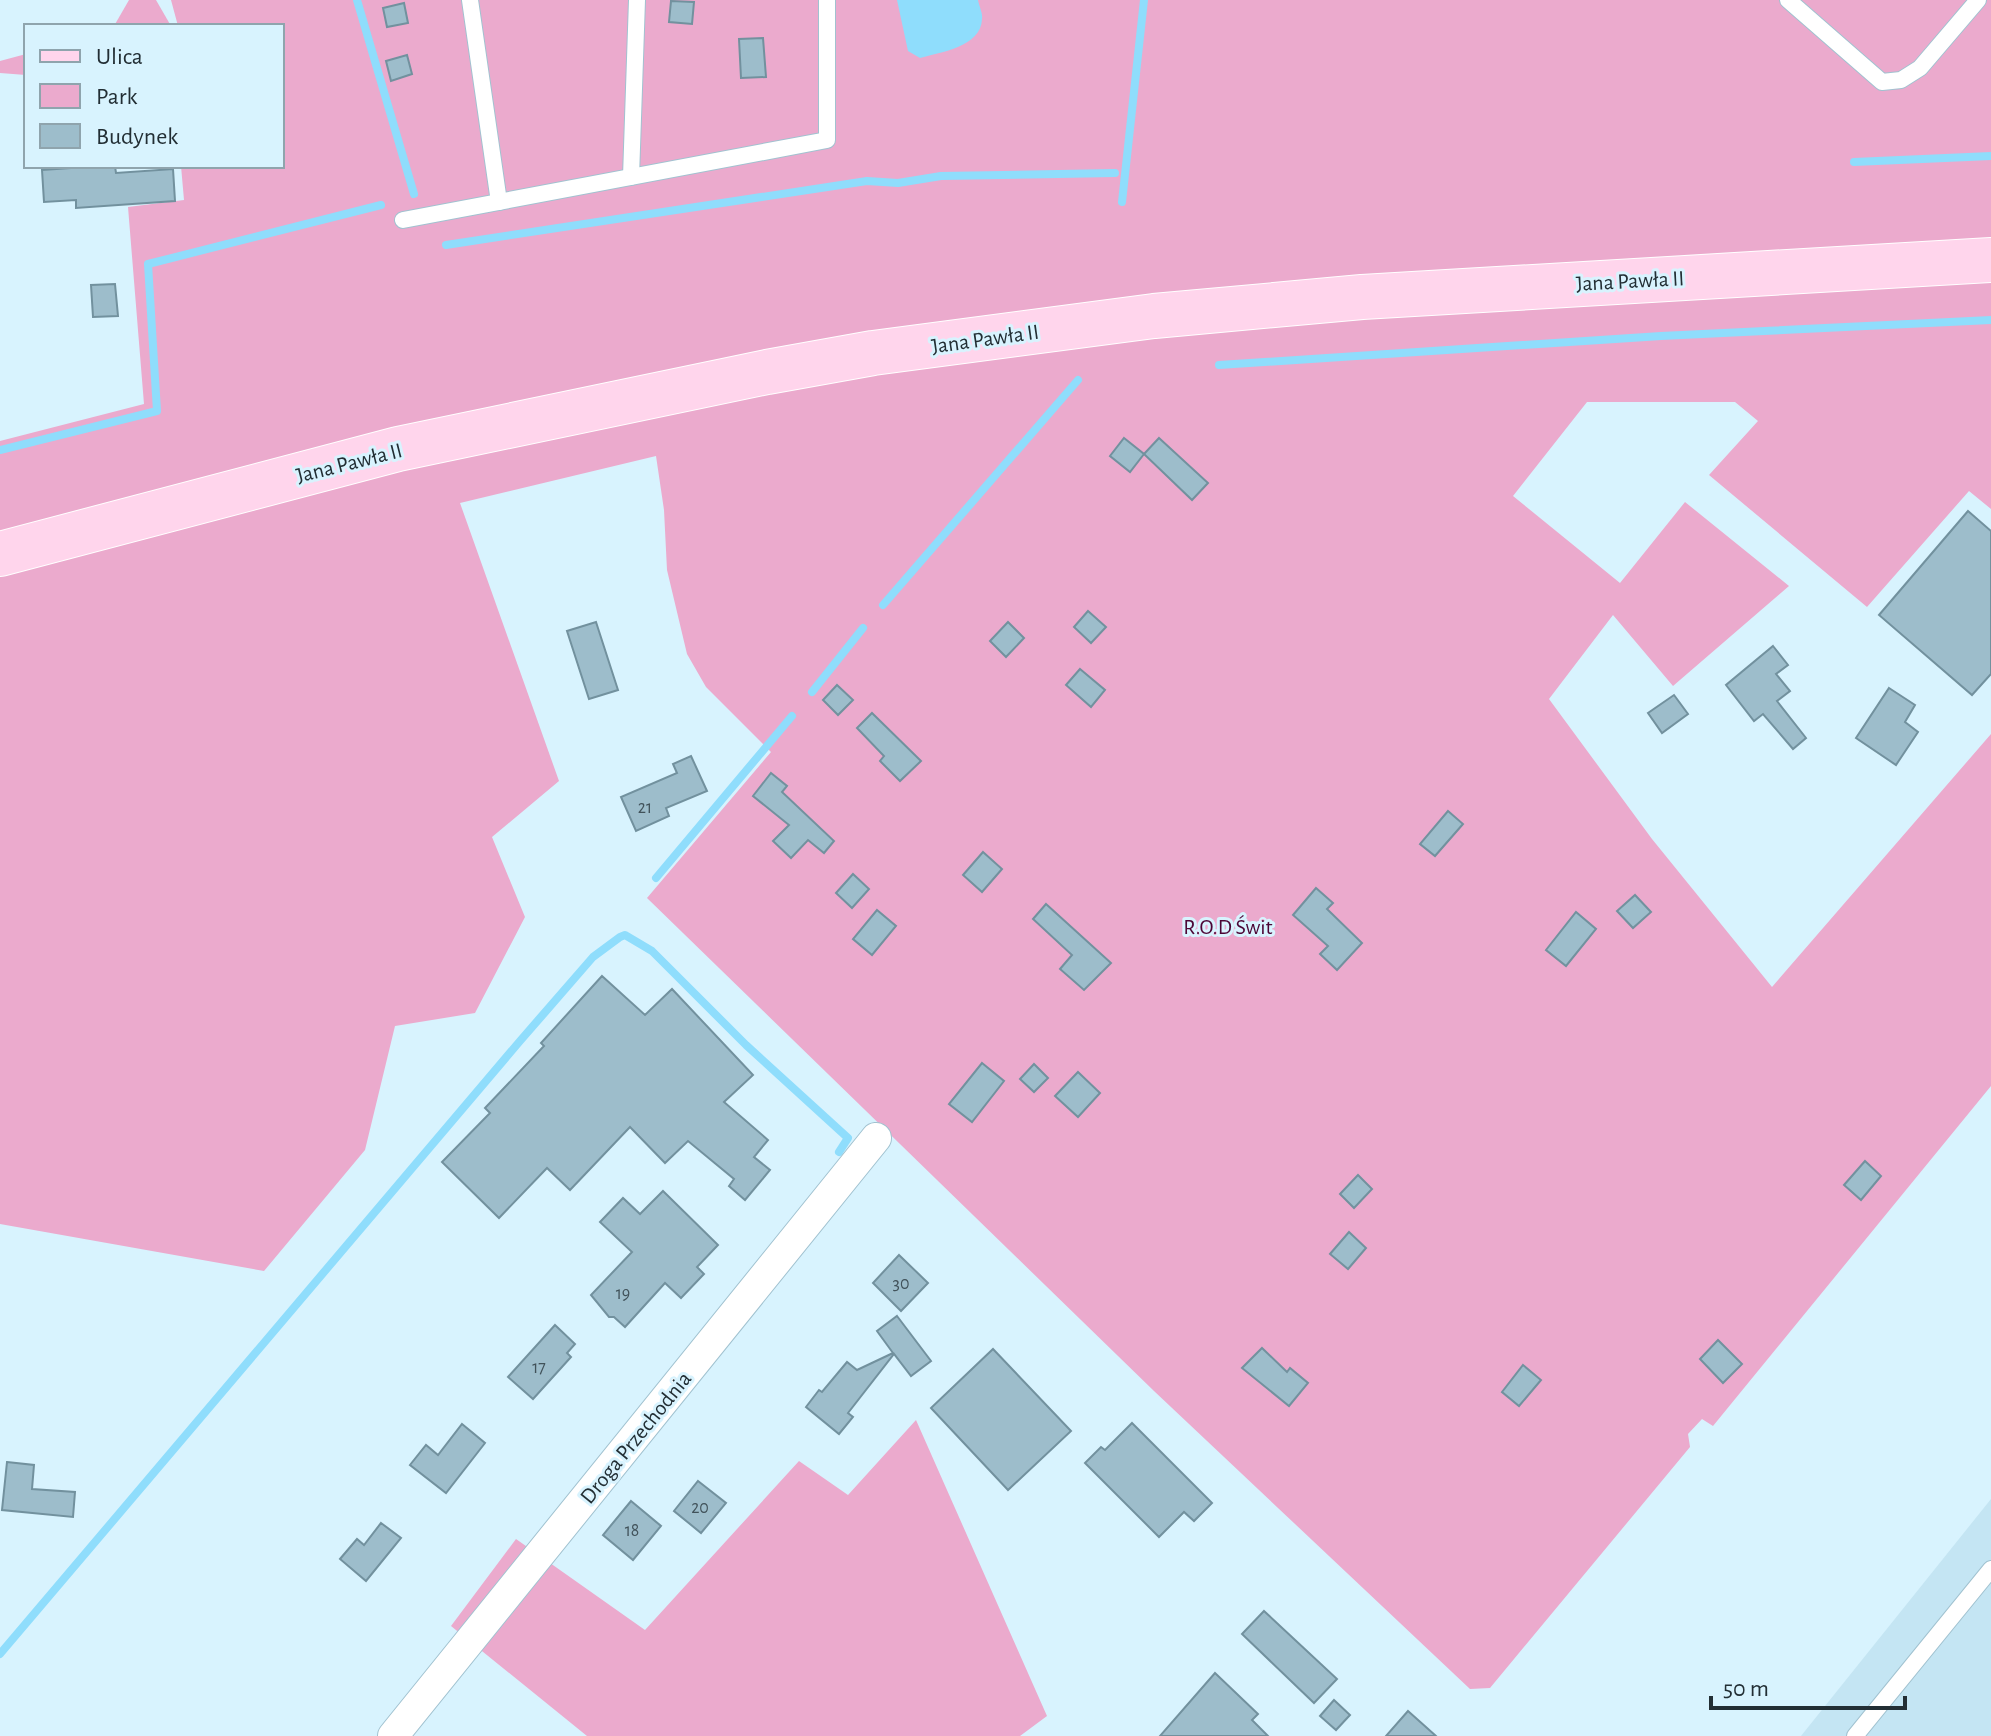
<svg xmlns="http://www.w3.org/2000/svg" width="1991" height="1736" font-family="'Alegreya Sans',sans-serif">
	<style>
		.built { fill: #c4e5f3 }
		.green { fill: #ebaacd }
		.water { fill: #8fddfc }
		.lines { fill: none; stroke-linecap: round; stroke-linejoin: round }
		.stream { stroke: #8fddfc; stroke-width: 8 }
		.building { fill: #9dbdcb; stroke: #72919e; stroke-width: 2 }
		.service-casing { stroke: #a1c2d0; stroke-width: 18 }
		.minor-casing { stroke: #a1c2d0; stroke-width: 32 }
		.primary-casing { stroke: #fff; stroke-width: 46 }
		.service { stroke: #fff; stroke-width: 16 }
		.minor { stroke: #fff; stroke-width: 30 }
		.primary { stroke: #ffd5ec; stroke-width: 44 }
		.labels { text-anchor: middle; stroke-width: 6; stroke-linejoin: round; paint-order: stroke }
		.number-label { font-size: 18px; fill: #41525a }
		.street-label { font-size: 22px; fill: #222e34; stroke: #d8f3fe }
		.park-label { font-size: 22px; fill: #4c0535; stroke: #d8f3fe }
	</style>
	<rect width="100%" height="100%" fill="#d8f3fe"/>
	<polygon class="built" points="1991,1499 1991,1736 1801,1736"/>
	<g class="green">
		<polygon points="129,0 156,0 171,26 114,26"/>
		<polygon points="171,0 1991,0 1991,509 1969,491 1867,607 1709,475 1758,421 1735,402 1587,402 1513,496 1620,583 1685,502 1789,586 1673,686 1613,615 1549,699 1652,839 1772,987 1991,734 1991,1086 1713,1426 1702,1419 1688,1434 1690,1447 1490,1688 1470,1689 1154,1391 647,898 771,752 706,687 687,654 667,570 664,510 656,456 460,503 559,781 492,837 525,917 475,1013 395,1026 365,1150 264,1271 0,1224 0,441 144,404 128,207 184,200 181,166 282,166 282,26 178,26"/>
		<polygon points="26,54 26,75 0,73 0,61"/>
		<polygon points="916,1420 1047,1716 1020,1736 587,1736 451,1626 516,1539 645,1630 799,1461 848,1495"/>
	</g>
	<path class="water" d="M 897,0 L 978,0 C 979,6 983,14 982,19 C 981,47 941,52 920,58 L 908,51 Z"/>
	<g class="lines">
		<g class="stream">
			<polyline points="357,0 414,194"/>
			<polyline points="1854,162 1991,156"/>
			<polyline points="1122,202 1144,0"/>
			<polyline points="446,245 867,181 898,183 941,176 1115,173"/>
			<polyline points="1219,365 1661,336 1991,320"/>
			<polyline points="0,450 157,411 148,264 381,205"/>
			<polyline points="883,605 1078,380"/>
			<polyline points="812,692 863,628"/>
			<polyline points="656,878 792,716"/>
			<polyline points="0,1654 520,1041 593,957 620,937 625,935 652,951 746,1045 848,1138 839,1152"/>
		</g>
	</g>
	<g class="building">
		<polygon points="671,1 694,2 692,24 669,22"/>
		<polygon points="404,3 408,23 387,27 383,8"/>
		<polygon points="763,38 766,77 741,78 739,39"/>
		<polygon points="407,55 412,74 391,81 386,61"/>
		<polygon points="100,166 115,166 116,173 173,169 175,201 76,208 76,200 44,202 42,170"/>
		<polygon points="115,284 118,316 93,317 91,285"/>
		<polygon points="1124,438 1144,454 1130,472 1110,456"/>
		<polygon points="1159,438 1208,483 1192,500 1144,454"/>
		<polygon points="1968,511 1991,531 1991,674 1972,695 1879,615"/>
		<polygon points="1088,611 1106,627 1091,643 1074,627"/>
		<polygon points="596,622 618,690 589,699 567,631"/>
		<polygon points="1008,622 1024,638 1006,657 990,641"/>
		<polygon points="1773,646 1788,665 1776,674 1790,691 1777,701 1806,738 1793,749 1763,714 1754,721 1726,685"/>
		<polygon points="1080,669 1105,690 1091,707 1066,685"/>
		<polygon points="837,685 853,700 838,715 823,700"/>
		<polygon points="1889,688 1915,705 1905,722 1918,732 1896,765 1856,738"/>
		<polygon points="1674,695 1688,714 1662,733 1648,713"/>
		<polygon points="872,713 921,761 900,781 880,761 884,756 857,728"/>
		<polygon points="691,756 707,791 666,808 669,816 636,831 621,797 677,773 673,764"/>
		<polygon points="771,773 787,786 782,792 834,841 824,853 808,840 791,858 773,841 789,825 753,796"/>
		<polygon points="1448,811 1463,824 1435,856 1420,844"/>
		<polygon points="983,852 1002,869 982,892 963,875"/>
		<polygon points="853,874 869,889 852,908 836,893"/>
		<polygon points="1316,888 1333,903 1327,909 1362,943 1337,970 1320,954 1328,946 1293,915"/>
		<polygon points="1635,895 1651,912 1633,928 1617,911"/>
		<polygon points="1046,904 1111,963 1084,990 1060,969 1072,955 1033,919"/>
		<polygon points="877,910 896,926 872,955 853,939"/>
		<polygon points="1576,912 1596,929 1566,966 1546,950"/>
		<polygon points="602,976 645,1015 672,989 753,1075 724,1102 768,1140 754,1157 770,1170 745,1200 729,1186 734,1179 688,1141 665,1163 630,1127 570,1190 547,1168 499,1218 442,1162 490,1113 485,1108 544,1046 541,1043"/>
		<polygon points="982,1063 1004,1081 972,1122 949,1104"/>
		<polygon points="1034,1064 1048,1078 1034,1092 1020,1079"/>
		<polygon points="1078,1072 1100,1093 1078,1117 1055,1096"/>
		<polygon points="1865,1161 1881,1176 1861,1200 1844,1185"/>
		<polygon points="1358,1175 1372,1189 1354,1208 1340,1194"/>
		<polygon points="663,1191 718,1245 697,1267 704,1274 681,1298 665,1283 625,1327 614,1317 609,1317 591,1295 632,1252 600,1222 623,1198 640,1214"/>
		<polygon points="1349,1232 1366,1248 1348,1269 1330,1254"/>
		<polygon points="899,1255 928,1283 901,1311 873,1283"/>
		<polygon points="897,1316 931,1361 911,1376 894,1354 848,1413 853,1417 839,1434 806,1407 819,1390 822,1392 847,1362 857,1370 893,1353 877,1331"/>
		<polygon points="555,1325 575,1344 567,1353 571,1357 533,1399 508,1377"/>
		<polygon points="1718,1340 1742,1364 1723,1383 1700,1359"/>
		<polygon points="1262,1348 1287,1372 1290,1368 1308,1383 1289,1406 1242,1368"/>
		<polygon points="993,1349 1071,1431 1008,1490 931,1408"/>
		<polygon points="1523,1365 1541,1380 1519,1406 1502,1392"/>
		<polygon points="1132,1423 1212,1503 1194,1521 1184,1512 1159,1537 1085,1463 1101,1447 1105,1450"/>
		<polygon points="462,1424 485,1443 446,1493 410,1465 426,1445 438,1455"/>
		<polygon points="7,1462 34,1465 32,1489 75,1492 73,1517 2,1510"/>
		<polygon points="698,1481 726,1503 701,1533 674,1511"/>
		<polygon points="631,1501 661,1526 633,1560 603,1535"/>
		<polygon points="381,1523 401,1538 366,1581 340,1559 357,1539 364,1545"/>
		<polygon points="1264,1611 1337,1679 1314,1703 1242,1634"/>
		<polygon points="1215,1673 1258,1714 1252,1720 1268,1736 1160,1736"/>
		<polygon points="1334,1700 1350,1715 1336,1730 1320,1716"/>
		<polygon points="1408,1711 1436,1736 1386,1736"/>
	</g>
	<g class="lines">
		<defs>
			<g id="service">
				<polyline points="470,0 499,202"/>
				<polyline points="1788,0 1882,82 1901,80 1920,68 1978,0"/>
				<polyline points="631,177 637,0"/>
				<polyline points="403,220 827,140 827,0"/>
				<polyline points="1855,1736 1991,1569"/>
			</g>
			<polyline id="minor" points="393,1736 876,1138"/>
			<polyline id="primary" points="0,554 398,449 767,372 873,353 1154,316 1362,297 1991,260"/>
		</defs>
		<use href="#service" class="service-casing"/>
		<use href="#minor" class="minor-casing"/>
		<use href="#primary" class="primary-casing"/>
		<use href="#service" class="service"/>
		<use href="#minor" class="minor"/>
		<use href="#primary" class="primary"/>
	</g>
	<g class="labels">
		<g class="number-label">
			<text x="645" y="813">21</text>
			<text x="901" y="1289">30</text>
			<text x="623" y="1299">19</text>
			<text x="539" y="1373">17</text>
			<text x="700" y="1513">20</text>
			<text x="632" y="1536">18</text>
		</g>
		<g class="street-label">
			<text transform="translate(1630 280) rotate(-3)" y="8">Jana Pawła II</text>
			<text transform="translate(985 338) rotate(-8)" y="8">Jana Pawła II</text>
			<text transform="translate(349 462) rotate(-14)" y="8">Jana Pawła II</text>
			<text transform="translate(635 1437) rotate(-51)" y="8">Droga Przechodnia</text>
		</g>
		<g class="park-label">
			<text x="1228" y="934">R.O.D Świt</text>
		</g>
	</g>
	<rect x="24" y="24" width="260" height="144" fill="#d8f3fe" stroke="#8fa4ad" stroke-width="2"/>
	<rect x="40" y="50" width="40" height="12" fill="#ffd5ec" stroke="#8fa4ad" stroke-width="2"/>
	<text x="96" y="64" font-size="24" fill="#222e34">Ulica</text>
	<rect x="40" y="84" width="40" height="24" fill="#ebaacd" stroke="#8fa4ad" stroke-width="2"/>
	<text x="96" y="104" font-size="24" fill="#222e34">Park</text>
	<rect x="40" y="124" width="40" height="24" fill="#9dbdcb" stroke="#8fa4ad" stroke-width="2"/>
	<text x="96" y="144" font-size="24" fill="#222e34">Budynek</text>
	<path d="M1711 1696v12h194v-12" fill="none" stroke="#222e34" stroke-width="4"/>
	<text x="1723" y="1696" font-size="24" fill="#222e34" stroke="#d8f3fe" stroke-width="6" paint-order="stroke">50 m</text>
</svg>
